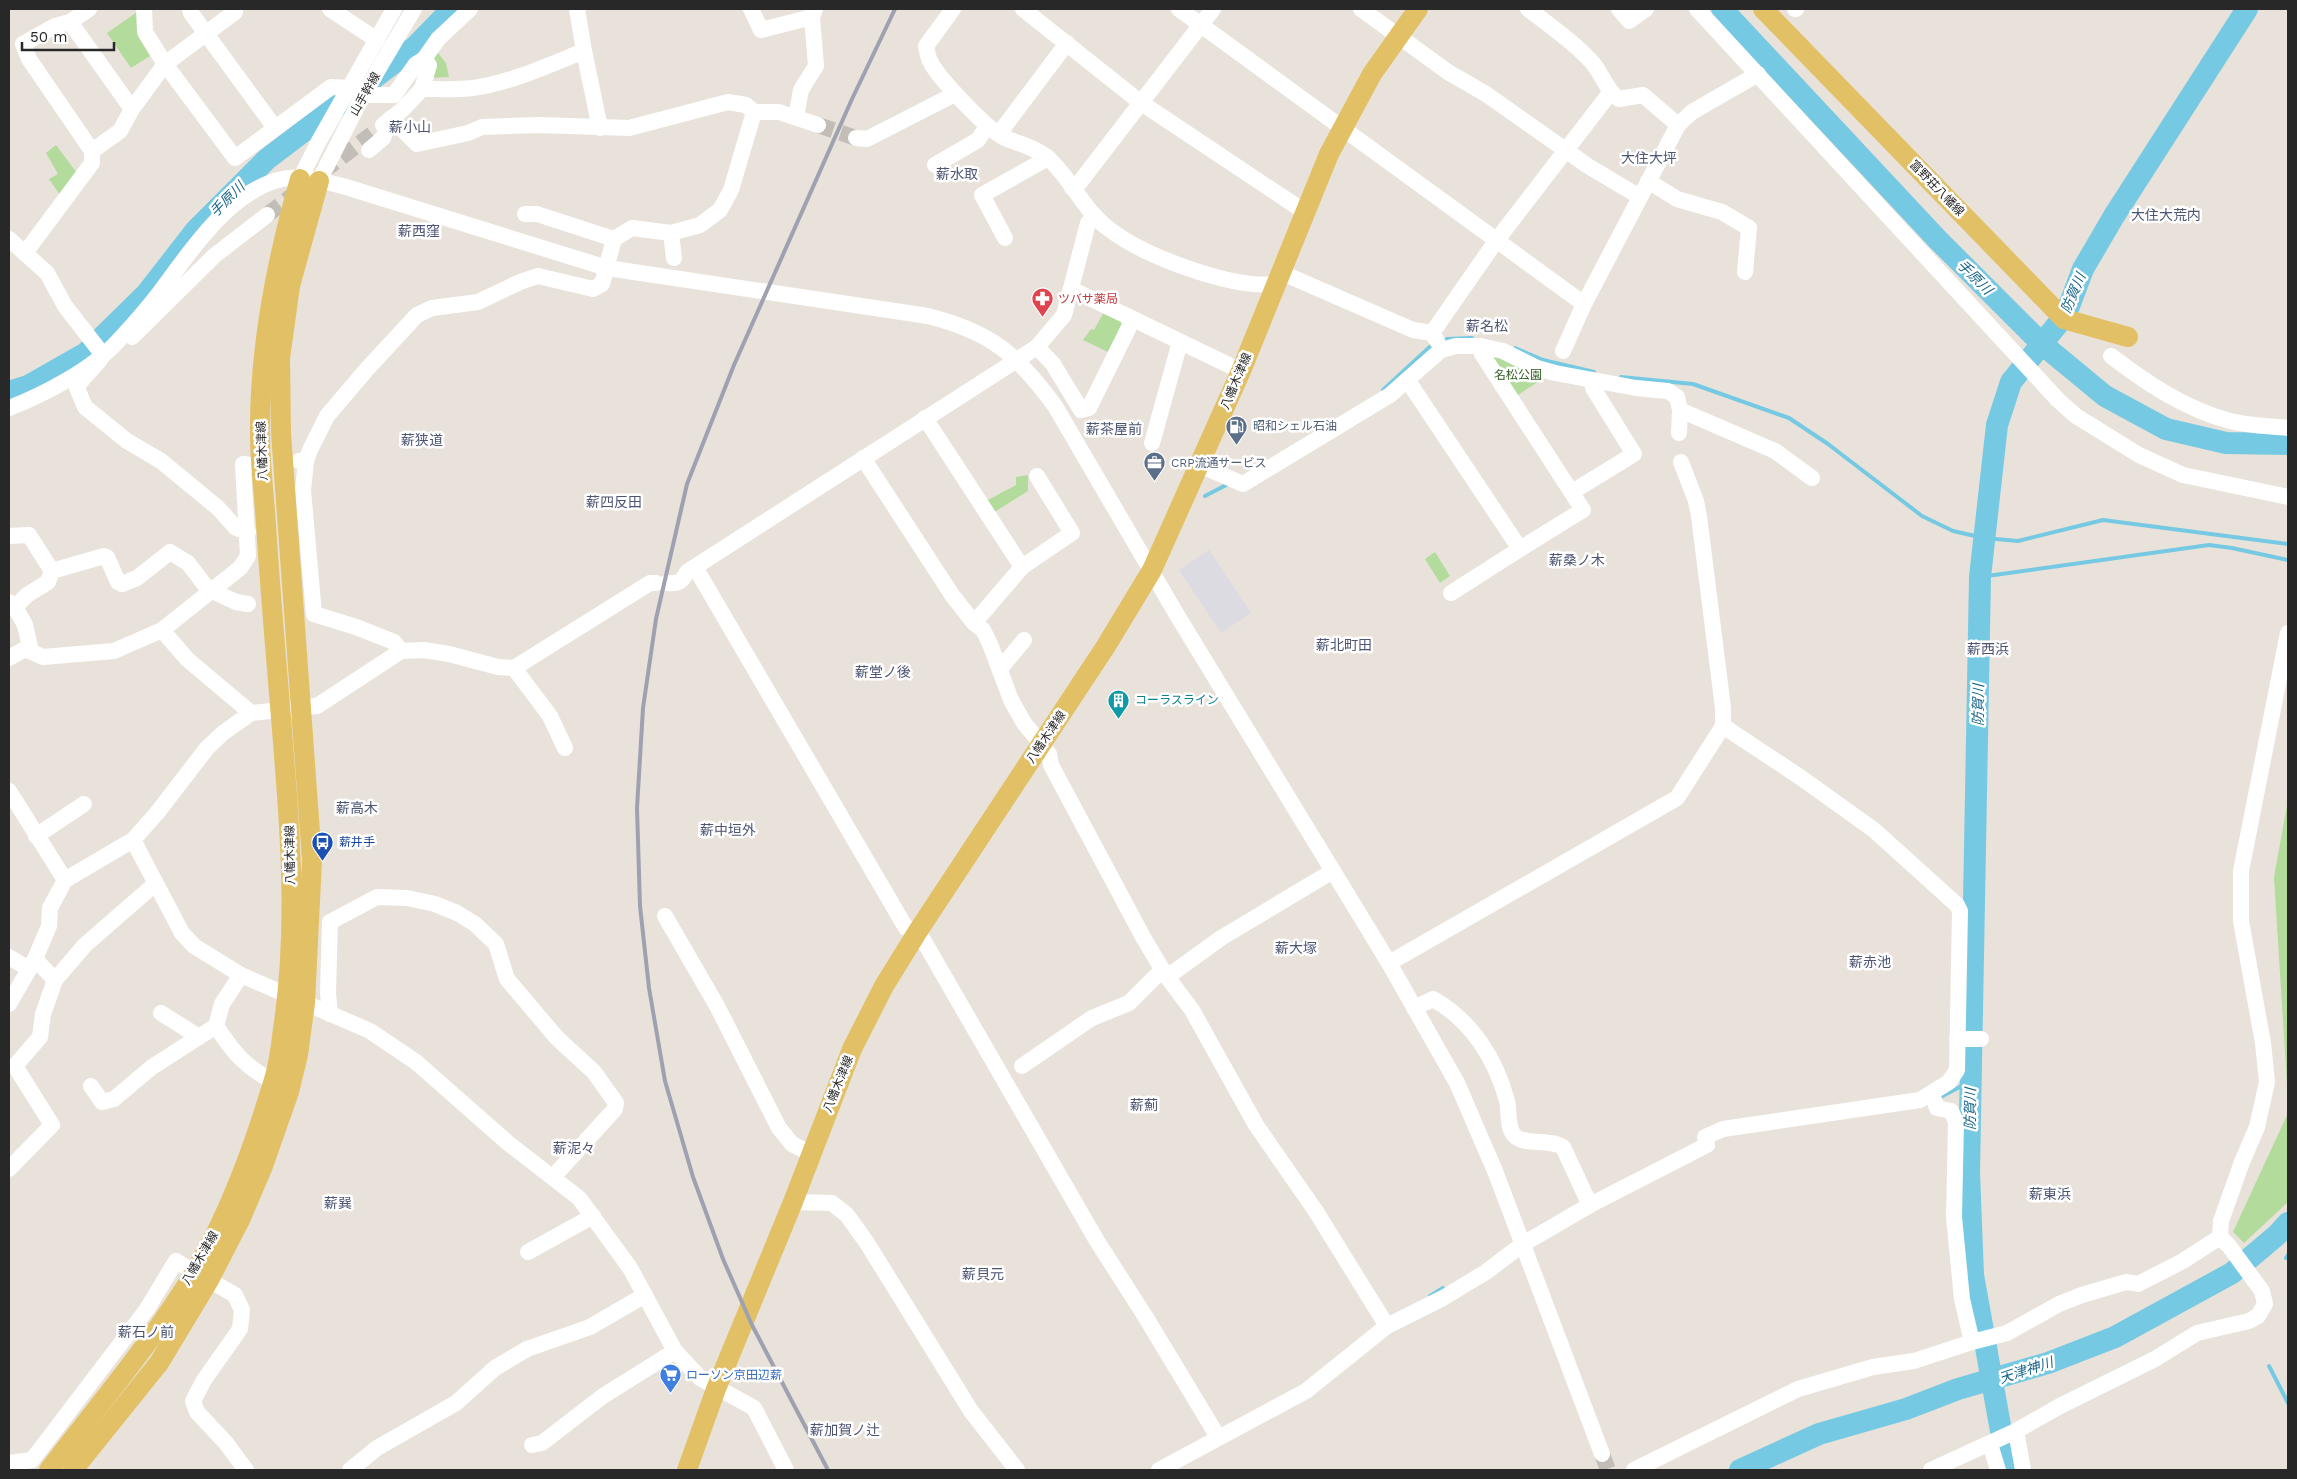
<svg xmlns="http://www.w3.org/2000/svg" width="2297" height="1479" font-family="'Work Sans','Noto Sans JP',sans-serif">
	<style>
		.industrial { fill: #dcdbe2 }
		.green { fill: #b3db9c }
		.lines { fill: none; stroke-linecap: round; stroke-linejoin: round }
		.stream { stroke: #76c9e2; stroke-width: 4 }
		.river { stroke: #76c9e2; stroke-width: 22 }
		.minor-tunnel { stroke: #c2bdb6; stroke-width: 16; stroke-dasharray: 16 8; stroke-linecap: butt }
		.minor { stroke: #fff; stroke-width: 16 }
		.major { stroke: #e2c166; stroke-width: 20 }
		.rail { stroke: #9ea1b0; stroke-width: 4 }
		.labels { text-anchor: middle; stroke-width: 5; stroke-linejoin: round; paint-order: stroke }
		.street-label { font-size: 12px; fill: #282828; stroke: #fff }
		.health-label { font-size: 12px; fill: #be3a42; stroke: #fff; text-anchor: start }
		.park-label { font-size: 12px; fill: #2e5c20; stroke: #fff }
		.service-label { font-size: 12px; fill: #4e5e75; stroke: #fff; text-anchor: start }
		.culture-label { font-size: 12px; fill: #0d838f; stroke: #fff; text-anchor: start }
		.transit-label { font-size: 12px; fill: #164399; stroke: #fff; text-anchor: start }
		.shop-label { font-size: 12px; fill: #366cbe; stroke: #fff; text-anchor: start }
		.neighbourhood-label { font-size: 14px; fill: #4d5573; stroke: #fff }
		.water-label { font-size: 14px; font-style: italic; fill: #1a678a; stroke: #fff }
	</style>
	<rect width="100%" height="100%" fill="#e9e2da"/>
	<polygon class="industrial" points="1209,550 1251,613 1221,633 1179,570"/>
	<g class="green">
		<polygon points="137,12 138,36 150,56 131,68 107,33"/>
		<polygon points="434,48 446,63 449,77 429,78"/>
		<polygon points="56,145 77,173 60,195 49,179 58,174 46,153"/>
		<polygon points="1105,310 1119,317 1122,326 1108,352 1083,340 1091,329 1094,330"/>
		<polygon points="1484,352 1550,374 1515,397"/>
		<polygon points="1028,475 1028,491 993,513 986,501 1016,485 1016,477"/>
		<polygon points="1435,552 1450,576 1440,583 1425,559"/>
		<polygon points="2288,800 2288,1100 2274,877"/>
		<polygon points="2288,1113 2288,1202 2244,1243 2233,1232"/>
	</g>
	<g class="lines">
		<g class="stream">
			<polyline points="1442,341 1447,339 1472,338"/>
			<polyline points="1515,348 1543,360 1594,372"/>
			<polyline points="1621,377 1693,384 1789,418 1828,444 1922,516 1953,531 1984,538 2018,541 2103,520 2288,544"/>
			<polyline points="1383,390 1433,344"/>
			<polyline points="1205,496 1230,483"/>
			<polyline points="1980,577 2209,545 2232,548 2288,560"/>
			<polyline points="1937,1099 1971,1081"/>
			<polyline points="2286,1258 2288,1255"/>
			<polyline points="1430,1296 1443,1288"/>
			<polyline points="2269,1366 2288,1403"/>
		</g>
		<g class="river">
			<polyline points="1722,9 1938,240 2042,344 2105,396 2166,429 2226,443 2288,444"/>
			<polyline points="9,392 28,386 86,353 147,293 196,230 267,159 416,46 452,9"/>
			<polyline points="1740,1470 1819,1434 1906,1409 1958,1389 2048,1363 2115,1337 2232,1273 2277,1235 2288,1223"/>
			<polyline points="2008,1470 1973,1275 1969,1172 1980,577 1997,425 2011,382 2066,314 2083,269 2114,216 2247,9"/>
		</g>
		<g class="minor-tunnel">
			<polyline points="818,125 856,138"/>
			<polyline points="322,172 372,134"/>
			<polyline points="267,215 301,189"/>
			<polyline points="1602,1454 1608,1470"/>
		</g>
		<g class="minor">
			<polyline points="190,9 191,13 275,128"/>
			<polyline points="235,9 235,12 165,64 235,158 331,87 349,88"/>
			<polyline points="330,9 377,40"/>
			<polyline points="751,9 761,30 812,17"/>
			<path d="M 953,9 L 926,46 C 927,51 928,57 930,61 C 938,78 986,128 1003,137 C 1018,144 1033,146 1047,157 C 1071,178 1083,210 1109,229 C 1144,256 1231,289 1275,284"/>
			<polyline points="1023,9 1140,102 1305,212"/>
			<polyline points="1179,9 1584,304"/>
			<polyline points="1361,9 1448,72 1486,94 1588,166 1640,197"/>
			<path d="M 1528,9 C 1548,24 1571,40 1589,59 C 1602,71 1605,90 1619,99 L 1643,95 L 1678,125"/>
			<polyline points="1619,9 1629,21 1646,9"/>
			<polyline points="1697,9 2058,400 2076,416 2139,455 2183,475 2288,497"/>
			<polyline points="1795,9 1796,9"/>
			<polyline points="70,22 132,109"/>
			<polyline points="584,51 600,128"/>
			<polyline points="424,59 438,39 470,9"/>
			<path d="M 363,95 L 394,95 L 416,64 L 424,59 L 429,65 L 422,89 C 438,89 456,90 473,88 C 510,83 549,65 584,51 L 577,9"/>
			<polyline points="796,117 801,90 816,66 812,17 815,9"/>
			<polyline points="383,125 402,110 422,89"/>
			<polyline points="1002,136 1004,127 1067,43"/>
			<polyline points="856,138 867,139 955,94"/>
			<polyline points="369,150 383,138 391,118 417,144 468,133 482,127 539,125 629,128 728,102 746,105 754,112"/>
			<polyline points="92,151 120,131 132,109 165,64 145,32 144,9"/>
			<polyline points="935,165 978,140 987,126"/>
			<polyline points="300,179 319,141 394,9"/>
			<polyline points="319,181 363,95 414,9"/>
			<polyline points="1648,181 1677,199 1722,212 1749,228 1745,272"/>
			<polyline points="1072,188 1080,182 1213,9"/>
			<polyline points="525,214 537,214 614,239"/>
			<polyline points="671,233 674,258"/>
			<polyline points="1005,238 982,195 1048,158"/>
			<path d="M 9,239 L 47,273 L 65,306 L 103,355 C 96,368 83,375 77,388 L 85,407 L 127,441 L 161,461 L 218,508 L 236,528 L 248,532"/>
			<polyline points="25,253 92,163 92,151 29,59 23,44 55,26 70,22 89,9"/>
			<polyline points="1280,272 1413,330 1432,333 1437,341"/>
			<polyline points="1071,289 1241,371"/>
			<polyline points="1432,333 1496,241 1610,93"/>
			<polyline points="132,337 214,256 267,215"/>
			<polyline points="1037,347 1053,364 1081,410 1089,408 1133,319"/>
			<polyline points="1563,351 1584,304 1678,125 1692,112 1758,74"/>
			<path d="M 2111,356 C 2148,384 2185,409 2230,421 C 2249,426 2269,426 2288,428"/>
			<polyline points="1408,381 1520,549 1583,510 1482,354 1480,346"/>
			<path d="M 9,408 C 43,395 93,369 118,341 C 132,326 147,309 160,292 C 190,252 229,191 282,179 C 302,175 326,182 346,187 L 607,268 L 928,316 C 991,332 1017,354 1055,406 L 1177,615 L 1389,963 L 1457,1083 L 1495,1171 L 1602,1454"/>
			<polyline points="1680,410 1775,451 1812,478"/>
			<polyline points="925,418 1022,567"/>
			<polyline points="1152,443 1180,342"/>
			<polyline points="863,458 952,595 974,623 983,630 990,644 1011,700 1024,723 1049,754 1051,765 1143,937 1165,974 1192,1010 1256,1125 1315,1210 1387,1326"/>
			<polyline points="299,461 306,461 310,450 327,416 367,369 417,315 432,308 478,302 520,282 538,276 593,289 602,284 614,239 632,228 671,233 700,225 720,210 731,190 754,112 779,112 818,125"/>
			<polyline points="306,461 303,490 314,614 356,627 394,642 401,651"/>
			<polyline points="1199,465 1243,484 1390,395 1441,350 1456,346 1480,346 1503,351 1537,368 1555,373 1636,388 1668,391 1677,397 1680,410 1679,433"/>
			<polyline points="1572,492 1634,454 1593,388 1592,380"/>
			<polyline points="9,536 29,535 52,571"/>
			<polyline points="695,567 906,928 918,931 1097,1241 1145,1316 1218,1437"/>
			<path d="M 667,583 C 678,584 682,582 687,572 L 1037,347 L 1064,315 L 1088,223 L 1095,216"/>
			<polyline points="1451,593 1520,549"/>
			<polyline points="9,602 15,607 27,595 48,582 52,571 104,556 107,557 118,582 122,584 137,578 170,552 188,563 204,584 212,591 236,602 248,604"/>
			<polyline points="15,607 25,625 31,651"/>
			<polyline points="974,623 1022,567 1072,533 1037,476"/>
			<polyline points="162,630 187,659 251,713"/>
			<polyline points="9,658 25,649 43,657 114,651 162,630 240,568 248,556 243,464 250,465"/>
			<polyline points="514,668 550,716 565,748"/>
			<polyline points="1000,669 1024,640"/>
			<polyline points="9,791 65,880"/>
			<polyline points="36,836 84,804"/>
			<polyline points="133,840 182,933 194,946 241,975 370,1031 416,1062 508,1143 579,1198 630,1268 675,1351 700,1378 754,1408 786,1470"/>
			<polyline points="665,916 717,1006 779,1128 792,1144 810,1153"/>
			<polyline points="9,957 29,969"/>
			<polyline points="1389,963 1677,798 1723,726 1723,708 1699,516 1696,501 1681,462"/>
			<path d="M 241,975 L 222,1004 L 216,1026 C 233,1052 245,1067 274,1082"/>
			<polyline points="55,980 85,945 155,884"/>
			<polyline points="9,1004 35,959 49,926 50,908 65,880 133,840 157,813 207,748 223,733 251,713 317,706 401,651 424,650 449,654 498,667 514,668 650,583 656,583"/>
			<path d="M 1414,1008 L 1433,999 C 1471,1020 1496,1059 1507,1101 C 1510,1112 1506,1129 1516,1137 C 1526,1145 1550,1139 1563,1147 L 1590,1205"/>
			<polyline points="161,1013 199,1037"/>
			<polyline points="330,1014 328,993 330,922 377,897 407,898 435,904 457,913 475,924 496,944 507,979 557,1038 594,1072 616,1103 615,1109 553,1177"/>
			<polyline points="1957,1039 1981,1039"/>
			<polyline points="1022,1066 1092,1018 1129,1003 1156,976 1174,972 1221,938 1333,871"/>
			<polyline points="91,1086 102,1102 114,1099 152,1067 216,1026"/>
			<polyline points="9,1169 52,1125 15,1066 40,1037 43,1014 55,980 35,959"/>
			<polyline points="793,1202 832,1203 847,1215 867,1243 971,1411 1017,1470"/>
			<polyline points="528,1252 593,1216"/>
			<polyline points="209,1280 235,1295 242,1310 240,1329 204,1380 193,1401 197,1412 226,1443 246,1470"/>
			<polyline points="1972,1342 2007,1333 2059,1304 2082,1295 2119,1284 2127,1282 2138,1284 2183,1261 2220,1237 2221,1221 2242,1162 2257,1127 2267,1082 2263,1043 2241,921 2241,871 2288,633"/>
			<polyline points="2016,1431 2023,1470"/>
			<polyline points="1990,1444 1998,1470"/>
			<polyline points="532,1445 542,1443 603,1396 675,1351"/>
			<polyline points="9,1463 32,1460 147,1309 176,1261 194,1272"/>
			<polyline points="350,1470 377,1448 456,1403 495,1368 527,1349 590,1327 645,1295"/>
			<polyline points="1159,1470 1306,1391 1387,1326 1443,1298 1486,1272 1523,1244 1590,1205 1707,1145 1705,1137 1723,1129 1920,1100 1949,1082 1957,1070 1960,911 1957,905 1874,830 1800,777 1723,726"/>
			<polyline points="1634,1470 1798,1389 1873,1367 1914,1361 1972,1342 1962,1299 1954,1217 1956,1122 1951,1111 1937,1108 1932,1094"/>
			<polyline points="1931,1470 2016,1431 2060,1406 2155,1359 2197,1333 2249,1321 2258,1316 2265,1304 2262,1291 2229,1246 2220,1237"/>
		</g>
		<g class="major">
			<polyline points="1763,9 2064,319 2128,337"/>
			<path d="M 49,1470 C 98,1406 153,1341 195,1272 C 230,1213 253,1148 273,1083 C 279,1065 281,1046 283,1029 C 296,943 292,855 285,769 C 279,687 271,606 266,524 C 264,494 260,464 260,435 C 259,348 276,262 300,179"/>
			<polyline points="73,1470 159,1363 209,1280 240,1220 263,1166 289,1092 298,1055 305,1003 312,860 281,433 280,358 290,286 319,181"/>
			<polyline points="687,1470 716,1389 793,1202 852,1049 884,986 918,931 1106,646 1152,570 1241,371 1329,154 1372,74 1418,9"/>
		</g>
		<polyline class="rail" points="828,1470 752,1325 723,1259 693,1177 665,1081 649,988 640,906 637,808 643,708 656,619 687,484 734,365 852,99 895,9"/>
	</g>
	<defs>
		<symbol id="pharmacy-pin" viewBox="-11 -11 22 30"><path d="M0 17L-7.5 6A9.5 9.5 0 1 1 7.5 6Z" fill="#e0444e" stroke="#fff"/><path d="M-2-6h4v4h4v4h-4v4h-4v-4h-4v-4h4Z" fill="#fff"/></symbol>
		<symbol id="fuel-pin" viewBox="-11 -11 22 30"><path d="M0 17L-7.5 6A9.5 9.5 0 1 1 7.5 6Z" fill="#5c6f8a" stroke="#fff"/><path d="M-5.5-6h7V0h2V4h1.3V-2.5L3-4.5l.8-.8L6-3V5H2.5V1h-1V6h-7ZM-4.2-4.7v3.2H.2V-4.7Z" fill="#fff"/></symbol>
		<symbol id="office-pin" viewBox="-11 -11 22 30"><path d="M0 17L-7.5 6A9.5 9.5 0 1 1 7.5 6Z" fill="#5c6f8a" stroke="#fff"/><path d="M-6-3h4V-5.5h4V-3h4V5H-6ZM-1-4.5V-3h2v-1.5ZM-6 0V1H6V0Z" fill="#fff"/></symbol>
		<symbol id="building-pin" viewBox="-11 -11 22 30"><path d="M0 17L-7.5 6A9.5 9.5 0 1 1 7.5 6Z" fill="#0f9aa8" stroke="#fff"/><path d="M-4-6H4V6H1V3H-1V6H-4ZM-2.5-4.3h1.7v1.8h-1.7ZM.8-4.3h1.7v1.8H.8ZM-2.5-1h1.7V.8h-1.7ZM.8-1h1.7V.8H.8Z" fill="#fff"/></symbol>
		<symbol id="bus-pin" viewBox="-11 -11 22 30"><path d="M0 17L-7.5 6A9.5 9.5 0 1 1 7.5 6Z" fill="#1a4fb4" stroke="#fff"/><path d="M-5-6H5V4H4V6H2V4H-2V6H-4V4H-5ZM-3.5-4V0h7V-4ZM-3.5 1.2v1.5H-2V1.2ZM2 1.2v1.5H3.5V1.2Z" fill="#fff"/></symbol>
		<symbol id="supermarket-pin" viewBox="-11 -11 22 30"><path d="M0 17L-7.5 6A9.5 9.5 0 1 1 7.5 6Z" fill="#3f7fe0" stroke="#fff"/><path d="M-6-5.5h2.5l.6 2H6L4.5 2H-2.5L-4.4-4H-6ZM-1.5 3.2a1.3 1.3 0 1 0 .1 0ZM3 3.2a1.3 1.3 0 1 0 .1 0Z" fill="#fff"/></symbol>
	</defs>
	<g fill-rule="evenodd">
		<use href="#pharmacy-pin" x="1030" y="286" width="25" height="34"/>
		<use href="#fuel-pin" x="1224" y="414" width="25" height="34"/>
		<use href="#office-pin" x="1142" y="450" width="25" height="34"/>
		<use href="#building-pin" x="1106" y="688" width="25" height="34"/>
		<use href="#bus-pin" x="310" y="830" width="25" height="34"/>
		<use href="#supermarket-pin" x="658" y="1362" width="25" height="34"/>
	</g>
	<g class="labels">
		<g class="street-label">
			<text transform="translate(365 94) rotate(-60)" y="4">山手幹線</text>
			<text transform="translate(1937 188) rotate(46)" y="4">富野荘八幡線</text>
			<text transform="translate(1236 381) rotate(-67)" y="4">八幡木津線</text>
			<text transform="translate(262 451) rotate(-92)" y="4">八幡木津線</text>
			<text transform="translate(1046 737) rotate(-56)" y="4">八幡木津線</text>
			<text transform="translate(290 855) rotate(-91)" y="4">八幡木津線</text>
			<text transform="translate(838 1084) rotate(-68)" y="4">八幡木津線</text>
			<text transform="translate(200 1258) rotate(-60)" y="4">八幡木津線</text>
		</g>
		<g class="health-label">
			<text x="1058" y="303">ツバサ薬局</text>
		</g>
		<g class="park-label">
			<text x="1518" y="379">名松公園</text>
		</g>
		<g class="service-label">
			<text x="1253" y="430">昭和シェル石油</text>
			<text x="1171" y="467">CRP流通サービス</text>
		</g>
		<g class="culture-label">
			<text x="1135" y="704">コーラスライン</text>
		</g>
		<g class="transit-label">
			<text x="339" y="846">薪井手</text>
		</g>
		<g class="shop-label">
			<text x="686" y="1379">ローソン京田辺薪</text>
		</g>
		<g class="neighbourhood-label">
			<text x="410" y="132">薪小山</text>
			<text x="1649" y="163">大住大坪</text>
			<text x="957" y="179">薪水取</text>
			<text x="2166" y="220">大住大荒内</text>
			<text x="419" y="236">薪西窪</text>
			<text x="1487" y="331">薪名松</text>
			<text x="1114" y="434">薪茶屋前</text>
			<text x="422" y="445">薪狭道</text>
			<text x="614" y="507">薪四反田</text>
			<text x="1577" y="565">薪桑ノ木</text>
			<text x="1344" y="650">薪北町田</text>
			<text x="1988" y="654">薪西浜</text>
			<text x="883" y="677">薪堂ノ後</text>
			<text x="357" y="813">薪高木</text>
			<text x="728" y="835">薪中垣外</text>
			<text x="1296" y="953">薪大塚</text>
			<text x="1870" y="967">薪赤池</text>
			<text x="1144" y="1110">薪薊</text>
			<text x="574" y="1153">薪泥々</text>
			<text x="2050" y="1199">薪東浜</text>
			<text x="338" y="1208">薪巽</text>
			<text x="983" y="1279">薪貝元</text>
			<text x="146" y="1337">薪石ノ前</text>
			<text x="845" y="1435">薪加賀ノ辻</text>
		</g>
		<g class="water-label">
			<text transform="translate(227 199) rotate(-45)" y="5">手原川</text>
			<text transform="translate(1975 277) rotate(45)" y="5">手原川</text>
			<text transform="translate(2073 293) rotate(-67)" y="5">防賀川</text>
			<text transform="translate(1978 705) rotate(-89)" y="5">防賀川</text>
			<text transform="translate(1970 1109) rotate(-89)" y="5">防賀川</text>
			<text transform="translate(2026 1370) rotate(-18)" y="5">天津神川</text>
		</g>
	</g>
	<rect width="2297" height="1479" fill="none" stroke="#282828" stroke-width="20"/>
	<path d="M22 42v8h92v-8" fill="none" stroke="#282828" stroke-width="2.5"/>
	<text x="30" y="42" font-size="15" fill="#282828" stroke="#ffffff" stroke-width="4" paint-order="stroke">50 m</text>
</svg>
